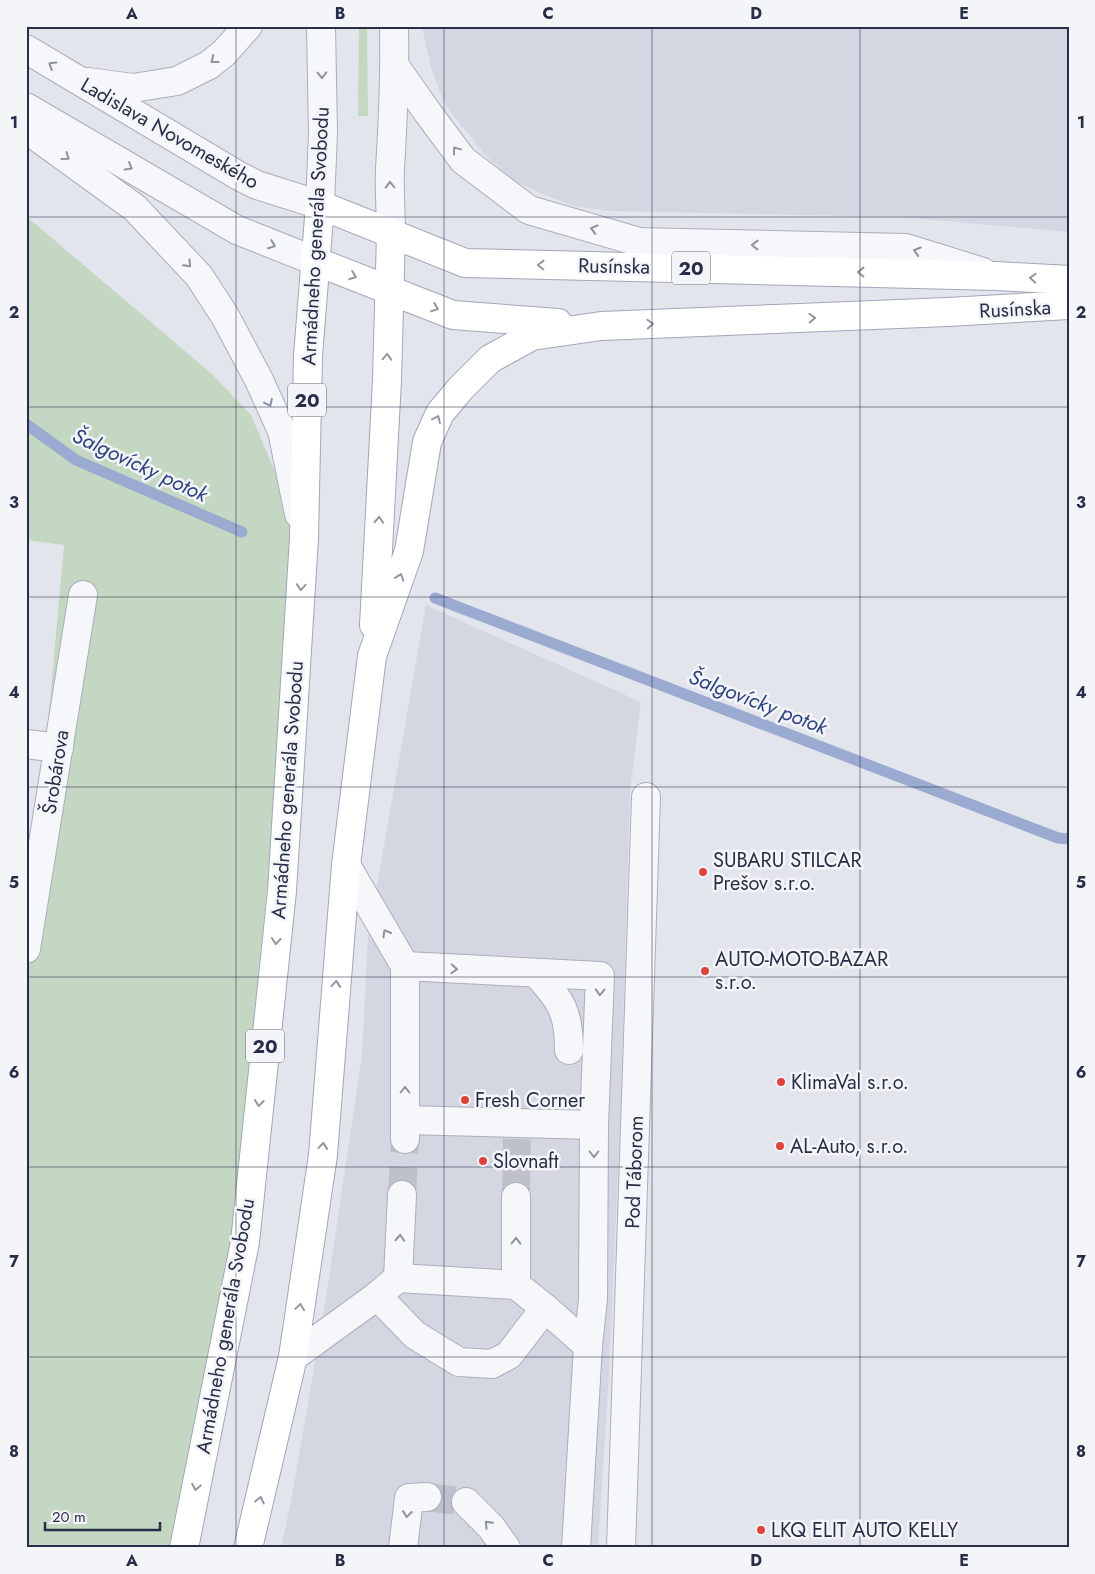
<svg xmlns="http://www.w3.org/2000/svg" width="1095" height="1574" font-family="Jost,sans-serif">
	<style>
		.built { fill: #d4d7e2 }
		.green { fill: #c4d7c3 }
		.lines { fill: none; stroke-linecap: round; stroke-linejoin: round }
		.stream { stroke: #9aaad0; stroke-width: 11 }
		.minor-tunnel { stroke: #bec0cc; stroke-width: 28; stroke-dasharray: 28 14; stroke-linecap: butt }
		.minor-casing { stroke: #abaebb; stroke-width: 30 }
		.major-casing { stroke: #a1a6ba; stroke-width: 30 }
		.minor { stroke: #f6f7fa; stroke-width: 28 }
		.major { stroke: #fff; stroke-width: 28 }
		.oneway { stroke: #8f92a0 }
		.oneway2 { stroke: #9496a3 }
		.grid { fill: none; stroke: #282e47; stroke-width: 1; stroke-opacity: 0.55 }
		.poi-dot { fill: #de423c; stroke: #f3f5f9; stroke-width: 2 }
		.labels { text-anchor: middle; stroke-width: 5; stroke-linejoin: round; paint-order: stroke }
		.shield { fill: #f3f5f9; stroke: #656a7c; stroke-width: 1 }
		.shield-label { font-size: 19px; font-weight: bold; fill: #282e47 }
		.street-label { font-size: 20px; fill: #282e47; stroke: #f3f5f9 }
		.poi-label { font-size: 20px; fill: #282e47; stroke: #f3f5f9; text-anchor: start }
		.water-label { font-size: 21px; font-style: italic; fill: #2d4380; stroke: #f3f5f9 }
		.neatline { fill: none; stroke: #282e47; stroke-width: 2 }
		.grid-label { font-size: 16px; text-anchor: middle; font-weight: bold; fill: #282e47 }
	</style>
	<rect width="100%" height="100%" fill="#e3e5ed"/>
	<g class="built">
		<polygon points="422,26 1069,26 1069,232 901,217 609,211 574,206 540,193 513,180 485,155 445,105 431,68"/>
		<polygon points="426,605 641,702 630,792 620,1125 609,1375 598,1548 281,1548 292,1496 327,1291 362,1055 368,937"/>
	</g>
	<g class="green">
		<polygon points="359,26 367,26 368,116 358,116"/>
		<polygon points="26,216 212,374 251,415 277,476 300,569 217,1377 173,1548 26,1548 26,968 64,545 26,540"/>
	</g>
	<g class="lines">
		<g class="stream">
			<polyline points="26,424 76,460 242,532"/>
			<polyline points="435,598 1058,838 1069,839"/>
		</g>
		<g class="minor-tunnel">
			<polyline points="402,1195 405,1139"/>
			<polyline points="516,1197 517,1139"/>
			<polyline points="427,1497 466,1502"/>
		</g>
		<defs>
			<g id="minor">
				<polyline points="26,49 239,176 257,185 320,205 323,133 321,26"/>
				<polyline points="395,66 428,113 463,160 529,210 639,242 906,248 983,272"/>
				<polyline points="88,82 133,88 177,81 209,65 224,53 248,26"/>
				<polyline points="26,107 237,230 315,261"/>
				<polyline points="26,129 135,208 199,276 225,316 259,380 282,431 299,514"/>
				<path d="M 391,234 C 391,212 389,190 390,169 C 393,121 395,74 394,26"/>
				<polyline points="26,744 59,748"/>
				<polyline points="346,865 405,966 405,1139"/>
				<polyline points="26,949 83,595"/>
				<polyline points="405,966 600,976 594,1125 593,1299 588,1346 576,1548"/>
				<path d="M 536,973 C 561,1000 569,1012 569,1050"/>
				<polyline points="405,1120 594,1125"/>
				<polyline points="398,1278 516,1285 545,1308"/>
				<polyline points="516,1285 516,1197"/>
				<polyline points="377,1296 415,1335 459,1362 492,1364 509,1355 545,1308 588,1346"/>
				<polyline points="293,1357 377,1296 398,1278 402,1195"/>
				<polyline points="466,1502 491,1527 506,1548"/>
				<polyline points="403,1548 409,1498 427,1497"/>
				<polyline points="621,1548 646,797"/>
			</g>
			<g id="major">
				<polyline points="315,261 453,315 558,323"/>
				<polyline points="374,625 387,380 391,234"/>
				<polyline points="184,1548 245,1242 282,891 304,538 308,356 320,205 465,263 997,276 1069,280"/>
				<polyline points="248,1548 293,1357 323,1155 346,865 372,656 409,551 427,442 440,413 461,388 490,359 532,336 601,326 948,312 1069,305"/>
			</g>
		</defs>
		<use href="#minor" class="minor-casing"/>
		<use href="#major" class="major-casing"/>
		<use href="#minor" class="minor"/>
		<use href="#major" class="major"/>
	</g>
	<defs><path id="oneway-chevron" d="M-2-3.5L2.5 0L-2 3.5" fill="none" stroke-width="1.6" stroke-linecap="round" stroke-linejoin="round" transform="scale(1.25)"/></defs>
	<g class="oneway">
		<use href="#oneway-chevron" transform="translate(214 60) rotate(142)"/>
		<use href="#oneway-chevron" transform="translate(52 65) rotate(-148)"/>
		<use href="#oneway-chevron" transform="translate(322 75) rotate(89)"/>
		<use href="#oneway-chevron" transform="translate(456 150) rotate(-127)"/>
		<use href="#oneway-chevron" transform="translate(66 157) rotate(36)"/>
		<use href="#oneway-chevron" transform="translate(129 167) rotate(30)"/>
		<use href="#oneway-chevron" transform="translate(390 185) rotate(-91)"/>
		<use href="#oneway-chevron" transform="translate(594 229) rotate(-164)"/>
		<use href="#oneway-chevron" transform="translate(272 245) rotate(21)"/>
		<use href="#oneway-chevron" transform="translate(755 245) rotate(-179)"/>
		<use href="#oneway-chevron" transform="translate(917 251) rotate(-163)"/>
		<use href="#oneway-chevron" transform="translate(188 264) rotate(47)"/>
		<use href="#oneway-chevron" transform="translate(269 403) rotate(65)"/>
		<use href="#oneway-chevron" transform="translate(386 933) rotate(-120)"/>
		<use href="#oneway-chevron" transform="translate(454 969) rotate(3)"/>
		<use href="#oneway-chevron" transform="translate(600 992) rotate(92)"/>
		<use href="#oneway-chevron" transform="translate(405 1090) rotate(-90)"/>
		<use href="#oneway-chevron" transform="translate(594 1154) rotate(90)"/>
		<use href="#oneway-chevron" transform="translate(400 1238) rotate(-87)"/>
		<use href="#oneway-chevron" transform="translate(516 1241) rotate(-89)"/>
		<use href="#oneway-chevron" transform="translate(407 1514) rotate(97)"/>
		<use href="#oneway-chevron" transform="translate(488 1524) rotate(-133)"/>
	</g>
	<g class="oneway2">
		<use href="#oneway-chevron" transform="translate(541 265) rotate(-179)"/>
		<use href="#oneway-chevron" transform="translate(861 272) rotate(-179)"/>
		<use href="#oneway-chevron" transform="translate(353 276) rotate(21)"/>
		<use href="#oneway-chevron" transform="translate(1033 278) rotate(-177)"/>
		<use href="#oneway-chevron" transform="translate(435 308) rotate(21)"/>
		<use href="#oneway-chevron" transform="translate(812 318) rotate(-2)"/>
		<use href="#oneway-chevron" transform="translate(650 324) rotate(-3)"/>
		<use href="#oneway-chevron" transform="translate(387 357) rotate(-88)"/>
		<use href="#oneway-chevron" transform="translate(437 419) rotate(-65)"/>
		<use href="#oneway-chevron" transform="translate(379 520) rotate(-87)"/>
		<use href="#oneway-chevron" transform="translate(400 577) rotate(-71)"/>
		<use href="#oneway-chevron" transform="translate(301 587) rotate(94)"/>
		<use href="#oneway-chevron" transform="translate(276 941) rotate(96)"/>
		<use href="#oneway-chevron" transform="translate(336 984) rotate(-85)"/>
		<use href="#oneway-chevron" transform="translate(259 1103) rotate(96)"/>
		<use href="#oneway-chevron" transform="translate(323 1146) rotate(-85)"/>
		<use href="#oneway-chevron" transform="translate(300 1307) rotate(-82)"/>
		<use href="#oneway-chevron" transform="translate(196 1487) rotate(101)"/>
		<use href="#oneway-chevron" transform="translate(260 1500) rotate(-77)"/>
	</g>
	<path class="grid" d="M 236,26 L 236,1548M 444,26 L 444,1548M 652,26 L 652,1548M 860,26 L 860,1548M 26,217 L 1069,217M 26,407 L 1069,407M 26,597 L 1069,597M 26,787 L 1069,787M 26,977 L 1069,977M 26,1167 L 1069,1167M 26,1357 L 1069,1357"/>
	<g class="poi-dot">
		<circle cx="703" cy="872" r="5"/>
		<circle cx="705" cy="971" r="5"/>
		<circle cx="781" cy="1082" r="5"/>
		<circle cx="465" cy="1100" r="5"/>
		<circle cx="780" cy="1146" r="5"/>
		<circle cx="483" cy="1161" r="5"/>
		<circle cx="761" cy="1530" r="5"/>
	</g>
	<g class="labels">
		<g class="shield">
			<rect x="672" y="251.5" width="38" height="33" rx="4"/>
			<rect x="288" y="383.5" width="38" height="33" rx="4"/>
			<rect x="246" y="1029.5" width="38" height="33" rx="4"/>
		</g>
		<g class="shield-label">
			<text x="691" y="275">20</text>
			<text x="307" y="407">20</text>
			<text x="265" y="1053">20</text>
		</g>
		<g class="street-label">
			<text transform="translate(170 133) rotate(30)" y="7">Ladislava Novomeského</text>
			<text transform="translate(315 236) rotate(-87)" y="7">Armádneho generála Svobodu</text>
			<text transform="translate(614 266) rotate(1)" y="7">Rusínska</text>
			<text transform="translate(1015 309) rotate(-3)" y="7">Rusínska</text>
			<text transform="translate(55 772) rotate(-81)" y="7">Šrobárova</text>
			<text transform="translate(287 790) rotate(-86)" y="7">Armádneho generála Svobodu</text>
			<text transform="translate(634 1172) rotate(-88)" y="7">Pod Táborom</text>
			<text transform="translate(225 1326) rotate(-80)" y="7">Armádneho generála Svobodu</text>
		</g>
		<g class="poi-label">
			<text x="713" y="867">SUBARU STILCAR<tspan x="713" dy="23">Prešov s.r.o.</tspan></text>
			<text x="715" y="966">AUTO-MOTO-BAZAR<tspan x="715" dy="23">s.r.o.</tspan></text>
			<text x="791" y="1089">KlimaVal s.r.o.</text>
			<text x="475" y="1107">Fresh Corner</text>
			<text x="790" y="1153">AL-Auto, s.r.o.</text>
			<text x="493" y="1168">Slovnaft</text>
			<text x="771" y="1537">LKQ ELIT AUTO KELLY</text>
		</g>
		<g class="water-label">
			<text transform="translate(140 465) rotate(25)" y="7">Šalgovícky potok</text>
			<text transform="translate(758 702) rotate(21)" y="7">Šalgovícky potok</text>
		</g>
	</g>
	<rect width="1095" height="1574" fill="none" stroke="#f3f5f9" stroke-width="55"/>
	<path d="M45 1522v8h115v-8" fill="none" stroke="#282e47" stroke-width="2.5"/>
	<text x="52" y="1522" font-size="15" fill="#282e47" stroke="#f3f5f9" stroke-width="4" paint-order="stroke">20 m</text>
	<rect x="28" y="28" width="1040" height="1518" class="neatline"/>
	<g class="grid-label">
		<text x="132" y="19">A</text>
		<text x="340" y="19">B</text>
		<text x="548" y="19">C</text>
		<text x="756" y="19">D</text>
		<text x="964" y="19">E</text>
		<text x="14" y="128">1</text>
		<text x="1081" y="128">1</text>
		<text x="14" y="318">2</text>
		<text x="1081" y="318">2</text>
		<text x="14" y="508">3</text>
		<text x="1081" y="508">3</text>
		<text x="14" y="698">4</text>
		<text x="1081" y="698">4</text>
		<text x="14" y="888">5</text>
		<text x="1081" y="888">5</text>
		<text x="14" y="1078">6</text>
		<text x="1081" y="1078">6</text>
		<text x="14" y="1267">7</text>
		<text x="1081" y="1267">7</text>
		<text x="14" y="1457">8</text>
		<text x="1081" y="1457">8</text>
		<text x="132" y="1566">A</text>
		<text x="340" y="1566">B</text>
		<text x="548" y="1566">C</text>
		<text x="756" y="1566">D</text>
		<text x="964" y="1566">E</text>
	</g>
</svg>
